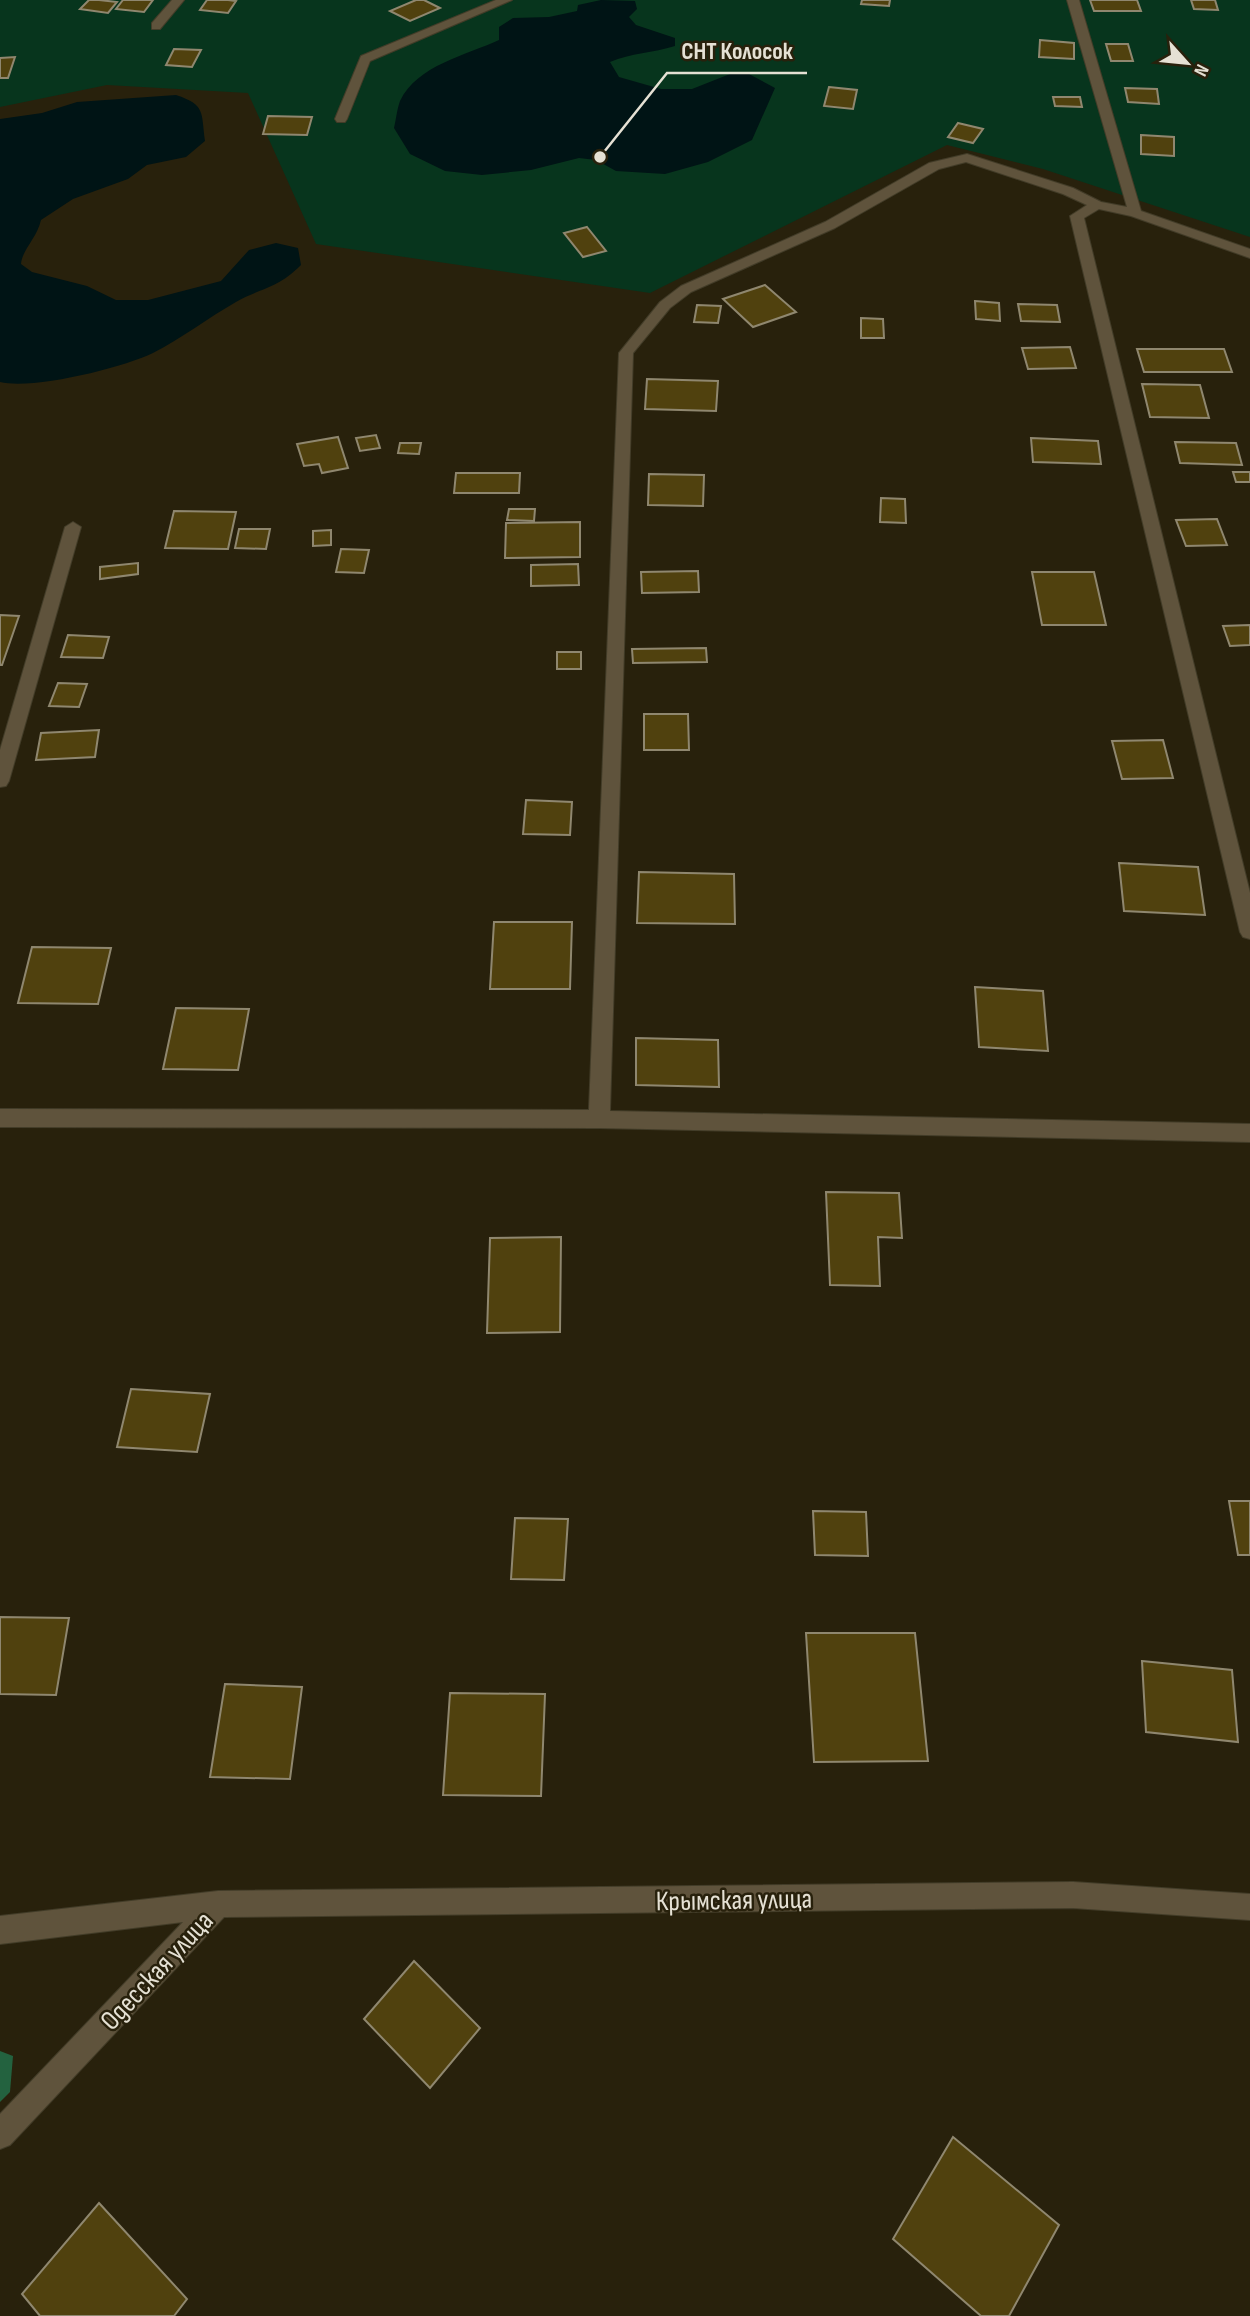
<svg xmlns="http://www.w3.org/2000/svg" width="1250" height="2316" font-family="'Sofia Sans Condensed',sans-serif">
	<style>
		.green { fill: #07351d }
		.forest { fill: #23623f }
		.water { fill: #001415 }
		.building { fill: #50410e; stroke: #8f876f; stroke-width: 2 }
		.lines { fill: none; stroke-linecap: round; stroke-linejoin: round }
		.lane-casing { stroke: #423c28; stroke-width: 2 }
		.street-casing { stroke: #423c28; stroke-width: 2 }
		.lane { fill: #5f533c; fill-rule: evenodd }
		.street { fill: #5f533c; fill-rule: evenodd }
		.labels { text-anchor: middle; stroke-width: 5; stroke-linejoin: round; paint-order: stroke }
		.near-street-label { font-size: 28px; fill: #e5e1d4; stroke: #28210c }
		.leader { fill: none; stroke: #e5e1d4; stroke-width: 2.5 }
		.callout-dot { fill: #e5e1d4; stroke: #28210c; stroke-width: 2.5 }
		.callout-label { font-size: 24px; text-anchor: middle; font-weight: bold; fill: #e5e1d4; stroke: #28210c; stroke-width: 5; stroke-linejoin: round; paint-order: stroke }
	</style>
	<rect width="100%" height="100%" fill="#28210c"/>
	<polygon class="green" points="0,0 1250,0 1250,237 1043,169 947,145 650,293 316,244 248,93 107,85 0,107"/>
	<polygon class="forest" points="0,2051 13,2056 10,2092 0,2102"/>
	<g class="water">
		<path d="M 601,0 L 635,1 L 637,9 L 629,17 L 636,25 L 675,38 L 675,46 C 653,53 631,53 610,62 L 619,77 L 661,89 L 692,89 L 730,74 L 749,74 L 775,88 L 752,140 L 708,162 L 665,174 L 616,171 L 596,160 L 579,158 L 531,170 L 482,175 L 445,171 L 410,154 L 394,128 C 396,120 397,109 400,101 C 417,65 467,55 499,40 L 499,27 L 513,18 L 549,17 L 577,11 L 578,5 Z"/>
		<path d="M 176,95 C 206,105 201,112 205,141 L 186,157 L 147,165 L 128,179 L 73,199 L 41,220 C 37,238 22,250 21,264 L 32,272 L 87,286 L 116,300 L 148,300 L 221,281 L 249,250 L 276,243 L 298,248 L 301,265 C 277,289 263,287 236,302 C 208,318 182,338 153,353 C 122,368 33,390 0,382 L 0,119 L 42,113 L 77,102 Z"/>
	</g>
	<g class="building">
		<polygon points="89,0 99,0 117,2 108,13 80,9"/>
		<polygon points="123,0 153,0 144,12 116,9"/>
		<polygon points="207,0 228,0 236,1 228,13 200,10"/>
		<polygon points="416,0 424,0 440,8 410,21 390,11"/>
		<polygon points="862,0 890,0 889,6 861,4"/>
		<polygon points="1090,0 1137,0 1141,11 1094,11"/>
		<polygon points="1191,0 1215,0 1218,10 1194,9"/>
		<polygon points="1040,40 1074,43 1074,59 1039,57"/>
		<polygon points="1106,44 1128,44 1133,61 1111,61"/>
		<polygon points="174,49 201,50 192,67 166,65"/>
		<polygon points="15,57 8,78 0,78 0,58"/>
		<polygon points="829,87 857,90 853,109 824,106"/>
		<polygon points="1125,88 1157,89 1159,104 1128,102"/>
		<polygon points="1053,97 1080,97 1082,107 1055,106"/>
		<polygon points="268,116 312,117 307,135 263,134"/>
		<polygon points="958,123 983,129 973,143 948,137"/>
		<polygon points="1141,135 1174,137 1174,156 1141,154"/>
		<polygon points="587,227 606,251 583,257 564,233"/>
		<polygon points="765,285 796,312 753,327 723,299"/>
		<polygon points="975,301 999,303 1000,321 976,319"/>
		<polygon points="1018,304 1057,305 1060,322 1021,321"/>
		<polygon points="697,305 721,306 718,323 694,322"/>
		<polygon points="861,318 883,319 884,338 861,338"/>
		<polygon points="1070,347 1076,368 1028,369 1022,348"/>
		<polygon points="1137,349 1224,349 1232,372 1144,372"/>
		<polygon points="647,379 718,381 716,411 645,409"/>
		<polygon points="1142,384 1200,385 1209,418 1150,417"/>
		<polygon points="376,435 380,448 360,451 356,438"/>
		<polygon points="338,437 348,468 322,473 319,464 304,466 297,444"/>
		<polygon points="1031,438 1098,441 1101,464 1033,462"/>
		<polygon points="1175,442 1236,443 1242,465 1180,463"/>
		<polygon points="400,443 421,443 419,454 398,453"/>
		<polygon points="1233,472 1250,472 1250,482 1236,482"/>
		<polygon points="456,473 520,473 519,493 454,493"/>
		<polygon points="649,474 704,475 703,506 648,505"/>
		<polygon points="881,498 905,499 906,523 880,522"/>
		<polygon points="509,509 535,509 534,521 507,520"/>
		<polygon points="174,511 236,512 228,549 165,548"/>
		<polygon points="1217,519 1227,545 1186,546 1176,520"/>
		<polygon points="580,522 580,557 505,558 506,523"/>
		<polygon points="239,529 270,529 266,549 235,548"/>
		<polygon points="331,530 331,545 313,546 313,531"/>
		<polygon points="341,549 369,550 364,573 336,572"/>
		<polygon points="138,563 138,574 100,579 100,567"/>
		<polygon points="578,564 579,585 531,586 531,565"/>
		<polygon points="698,571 699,592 642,593 641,572"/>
		<polygon points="1032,572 1094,572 1106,625 1042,625"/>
		<polygon points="0,615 19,616 2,665 0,665"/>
		<polygon points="1250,625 1250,645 1230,646 1223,626"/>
		<polygon points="68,635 109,637 103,658 61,657"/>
		<polygon points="706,648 707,662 633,663 632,649"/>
		<rect x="557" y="652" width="24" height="17"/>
		<polygon points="58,683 87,684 79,707 49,706"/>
		<polygon points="644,714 688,714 689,750 644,750"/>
		<polygon points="99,730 95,757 36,760 41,733"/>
		<polygon points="1163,740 1173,778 1122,779 1112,741"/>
		<polygon points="526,800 572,802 570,835 523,834"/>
		<polygon points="1119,863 1198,867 1205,915 1124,911"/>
		<polygon points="639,872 734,874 735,924 637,923"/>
		<polygon points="494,922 572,922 570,989 490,989"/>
		<polygon points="32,947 111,948 98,1004 18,1003"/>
		<polygon points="975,987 1043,991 1048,1051 979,1047"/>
		<polygon points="176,1008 249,1009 238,1070 163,1069"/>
		<polygon points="636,1038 718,1040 719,1087 636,1085"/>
		<polygon points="826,1192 899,1193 902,1238 878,1237 880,1286 830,1285"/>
		<polygon points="561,1237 560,1332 487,1333 490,1238"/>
		<polygon points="131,1389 210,1394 197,1452 117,1447"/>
		<polygon points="1229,1501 1250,1501 1250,1555 1238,1555"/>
		<polygon points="813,1511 866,1512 868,1556 815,1555"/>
		<polygon points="515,1518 568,1519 564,1580 511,1579"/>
		<polygon points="0,1617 69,1618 56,1695 0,1694"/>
		<polygon points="806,1633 915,1633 928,1761 814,1762"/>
		<polygon points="1142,1661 1232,1670 1238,1742 1146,1732"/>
		<polygon points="225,1684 302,1687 290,1779 210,1777"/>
		<polygon points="450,1693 545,1694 541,1796 443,1795"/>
		<polygon points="414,1961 480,2028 430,2088 364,2019"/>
		<polygon points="953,2137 1059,2225 1009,2316 981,2316 893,2239"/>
		<polygon points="99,2203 187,2299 174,2316 40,2316 22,2294"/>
	</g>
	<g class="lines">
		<defs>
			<polygon id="lane" points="172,0 184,0 160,29 152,29 152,23"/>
			<g id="street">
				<polygon points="496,0 512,0 370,61 347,119 345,122 337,122 335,119 361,56"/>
				<polygon points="1067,0 1079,0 1141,211 1250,249 1250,258 1131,216 1099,209 1084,218 1250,893 1250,939 1243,937 1240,932 1070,216 1087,205 1063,194 966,162 939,169 835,228 691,292 670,308 633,353 610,1111 1250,1124 1250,1142 599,1128 0,1127 0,1109 589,1110 619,353 660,302 681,286 825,222 929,163 967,154 1073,188 1101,202 1127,207"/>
				<polygon points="73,522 81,527 9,781 6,786 0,787 0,750 65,527"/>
				<polygon points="1073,1882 1250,1894 1250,1920 1073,1908 224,1917 10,2145 0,2149 0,2114 183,1922 0,1944 0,1916 218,1891"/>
			</g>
		</defs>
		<use href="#lane" class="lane-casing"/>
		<use href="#street" class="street-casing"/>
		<use href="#lane" class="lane"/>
		<use href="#street" class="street"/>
	</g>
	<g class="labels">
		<g class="near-street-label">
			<text transform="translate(734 1899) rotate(-1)" y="10">Крымская улица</text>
			<text transform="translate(156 1970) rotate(-47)" y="10">Одесская улица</text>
		</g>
	</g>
	<path class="leader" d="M600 157L667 73H807"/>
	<circle class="callout-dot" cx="600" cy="157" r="7"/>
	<g class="callout-label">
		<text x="737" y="59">СНТ Колосок</text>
	</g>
	<g transform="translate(1187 63) rotate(117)" stroke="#28210c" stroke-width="5" paint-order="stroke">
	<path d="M0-5L12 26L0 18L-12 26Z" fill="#e5e1d4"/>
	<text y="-10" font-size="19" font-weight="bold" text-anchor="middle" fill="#e5e1d4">N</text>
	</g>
</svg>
